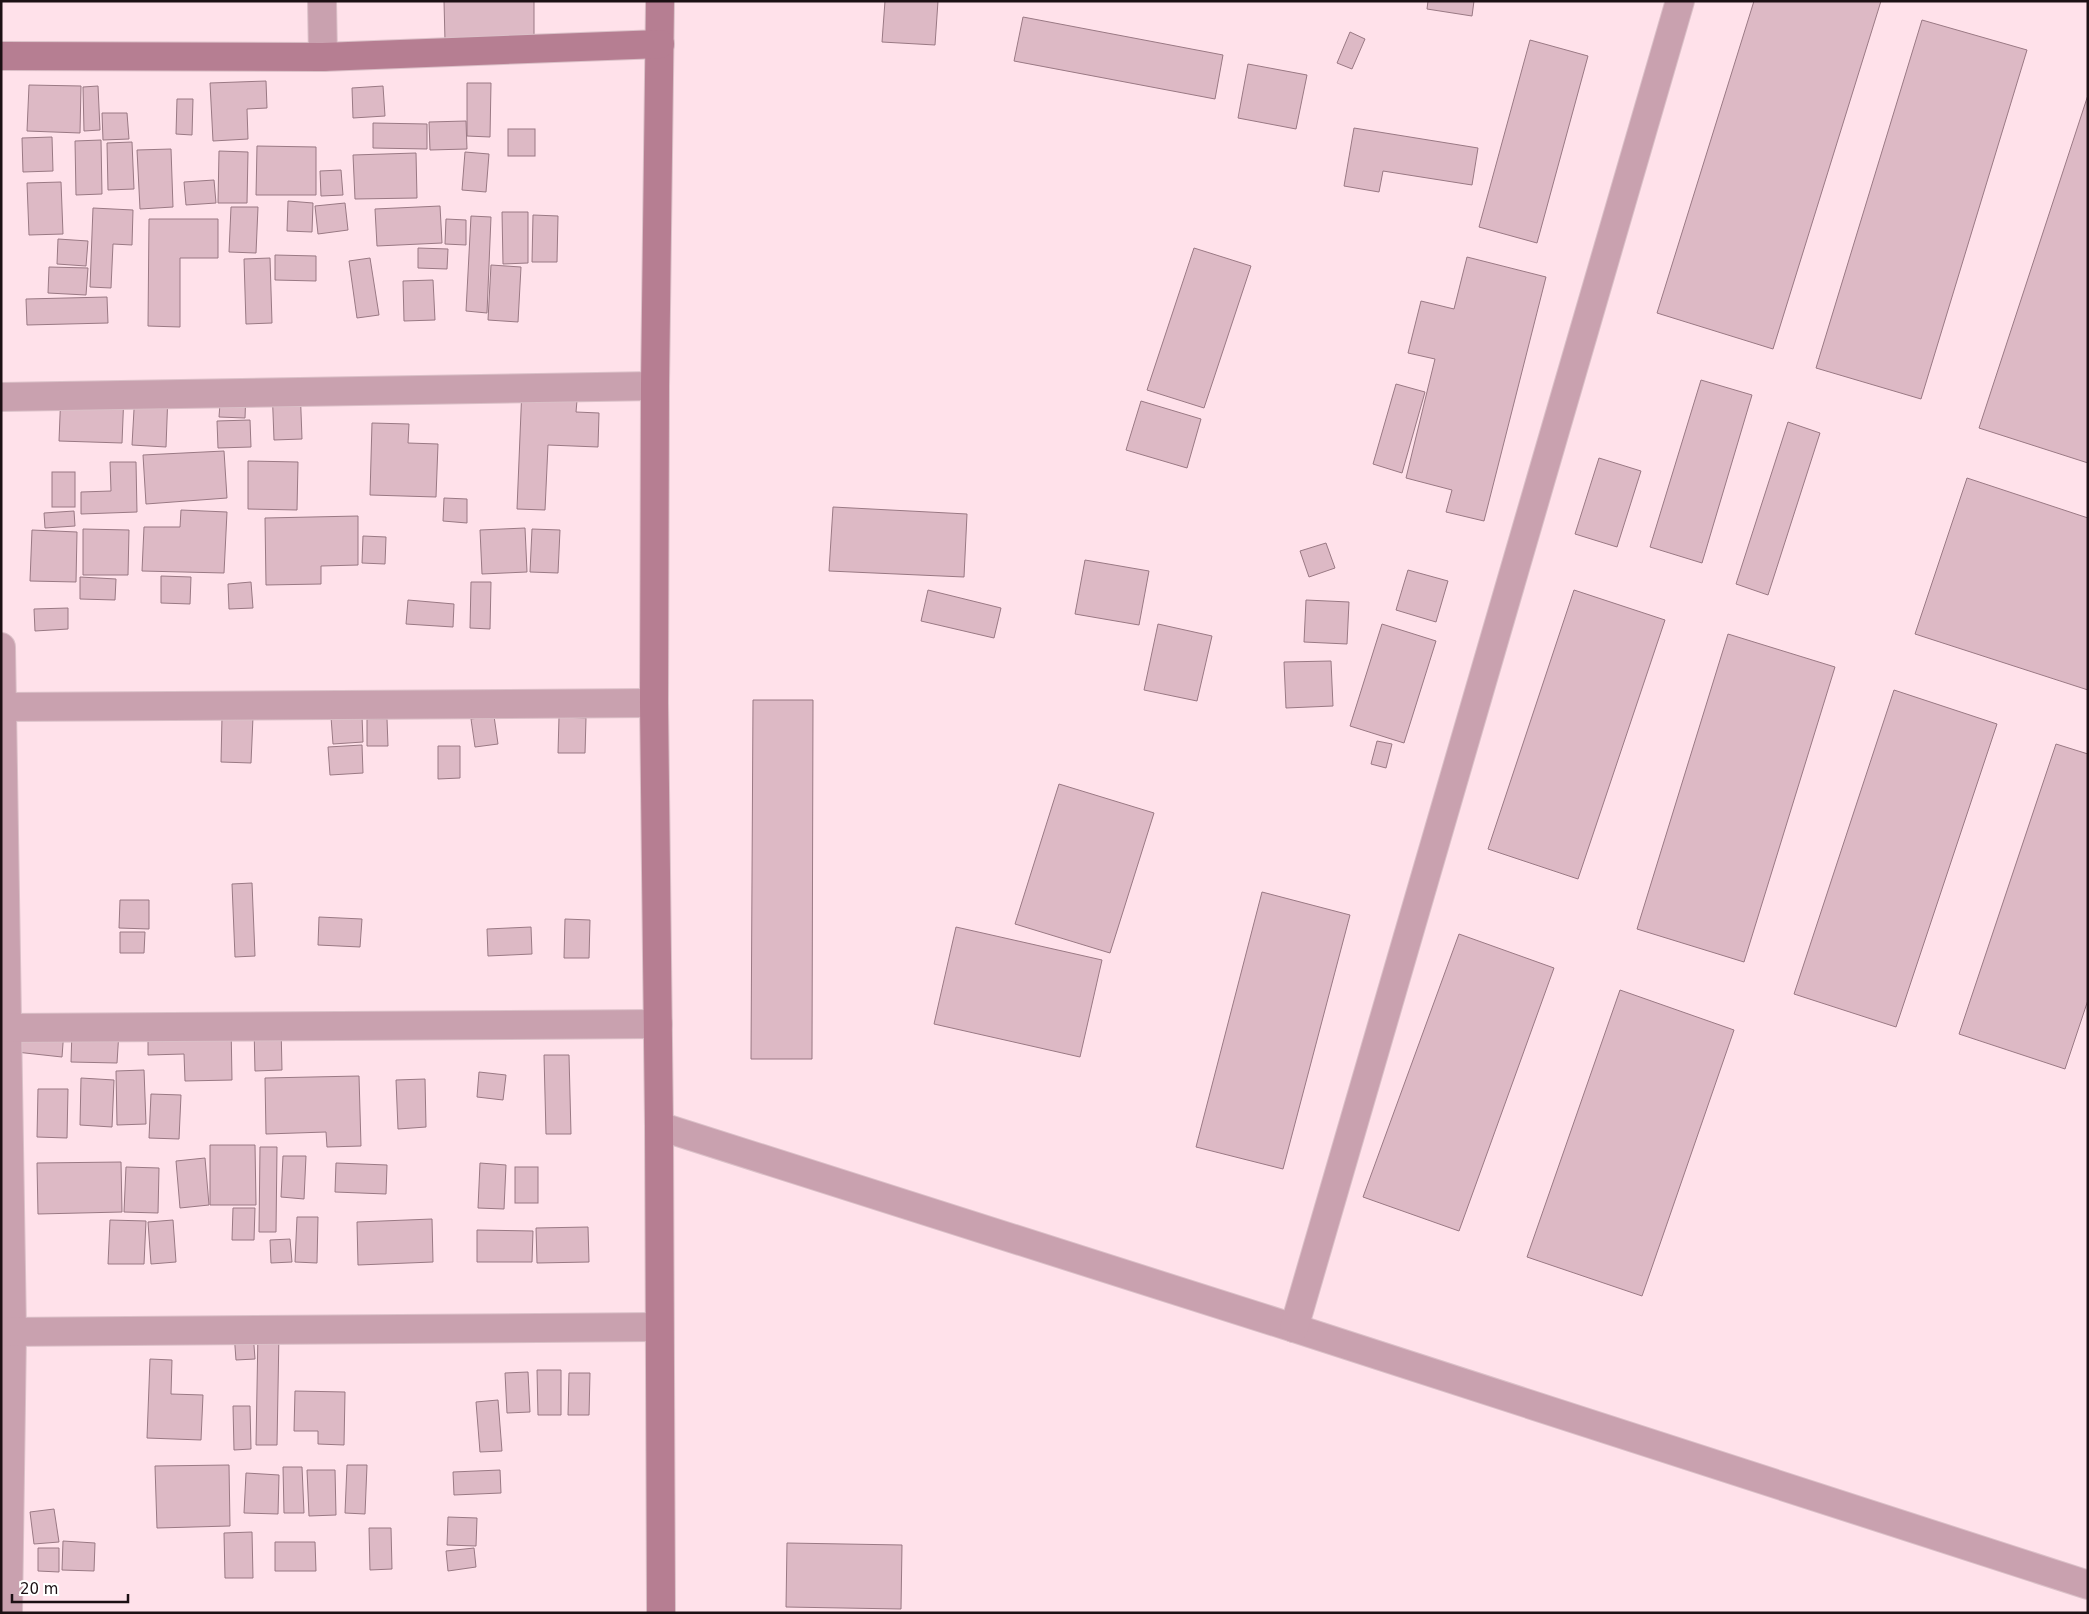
<svg xmlns="http://www.w3.org/2000/svg" width="2089" height="1614" font-family="'DejaVu Sans',sans-serif">
	<style>
		.building { fill: #ddb9c5; stroke: #9a7984 }
		.lines { fill: none; stroke-linecap: round; stroke-linejoin: round }
		.street-casing { stroke: #dbc0c8; stroke-width: 30 }
		.secondary-casing { stroke: #dbc0c8; stroke-width: 30 }
		.street { stroke: #c9a1af; stroke-width: 28 }
		.secondary { stroke: #b67e92; stroke-width: 28 }
	</style>
	<rect width="100%" height="100%" fill="#ffe1ea"/>
	<g class="building">
		<polygon points="444,1 534,1 534,41 445,41"/>
		<polygon points="885,1 938,1 935,45 882,42"/>
		<polygon points="1428,1 1474,1 1472,16 1427,9"/>
		<polygon points="1754,1 1881,1 1773,349 1657,313"/>
		<polygon points="1023,17 1223,55 1215,99 1014,61"/>
		<polygon points="1922,20 2027,50 1921,399 1816,368"/>
		<polygon points="1350,32 1365,39 1352,69 1337,63"/>
		<polygon points="1530,40 1588,56 1537,243 1479,227"/>
		<polygon points="1248,64 1307,75 1296,129 1238,118"/>
		<polygon points="266,81 267,108 247,109 248,139 213,141 210,83"/>
		<polygon points="467,83 491,83 490,137 467,136"/>
		<polygon points="29,85 81,86 80,133 27,131"/>
		<polygon points="98,86 100,130 84,131 83,87"/>
		<polygon points="383,86 385,116 353,118 352,88"/>
		<polygon points="2088,95 2088,463 1979,428"/>
		<polygon points="177,99 193,99 192,135 176,134"/>
		<polygon points="102,113 127,113 129,139 103,140"/>
		<polygon points="466,121 467,149 430,150 429,122"/>
		<polygon points="373,123 427,124 427,149 373,148"/>
		<polygon points="1354,128 1478,148 1472,185 1383,171 1379,192 1344,186"/>
		<rect x="508" y="129" width="27" height="27"/>
		<polygon points="52,137 53,171 23,172 22,138"/>
		<polygon points="101,140 102,194 76,195 75,141"/>
		<polygon points="132,142 134,189 108,190 107,143"/>
		<polygon points="257,146 316,147 316,195 256,195"/>
		<polygon points="171,149 173,207 140,209 137,150"/>
		<polygon points="219,151 248,152 247,203 218,203"/>
		<polygon points="465,152 489,154 486,192 462,190"/>
		<polygon points="416,153 417,198 355,199 353,155"/>
		<polygon points="341,170 343,195 321,196 320,171"/>
		<polygon points="214,180 216,203 186,205 184,182"/>
		<polygon points="61,182 63,234 29,235 27,183"/>
		<polygon points="288,201 313,203 312,232 287,231"/>
		<polygon points="345,203 348,230 318,234 315,206"/>
		<polygon points="440,206 442,243 377,246 375,209"/>
		<polygon points="231,207 258,207 256,253 229,252"/>
		<polygon points="93,208 133,210 132,245 113,244 111,288 90,287"/>
		<polygon points="502,212 528,212 528,263 503,264"/>
		<polygon points="533,215 558,216 557,262 532,262"/>
		<polygon points="471,216 491,217 487,313 466,311"/>
		<polygon points="149,219 218,219 218,258 180,258 180,327 148,326"/>
		<polygon points="446,219 466,220 466,245 445,244"/>
		<polygon points="58,239 88,241 86,266 57,264"/>
		<polygon points="418,248 448,249 447,269 418,268"/>
		<polygon points="1194,248 1251,266 1204,408 1147,390"/>
		<polygon points="275,255 316,256 316,281 275,280"/>
		<polygon points="1467,257 1546,277 1484,521 1446,512 1452,490 1406,478 1435,359 1408,353 1421,301 1454,309"/>
		<polygon points="270,258 272,323 246,324 244,259"/>
		<polygon points="370,258 379,315 357,318 349,261"/>
		<polygon points="491,265 521,267 518,322 488,320"/>
		<polygon points="49,267 88,268 86,295 48,293"/>
		<polygon points="433,280 435,320 404,321 403,281"/>
		<polygon points="107,297 108,323 27,325 26,299"/>
		<polygon points="1701,380 1752,395 1702,563 1650,547"/>
		<polygon points="1396,384 1425,392 1402,473 1373,464"/>
		<polygon points="300,385 302,439 274,440 272,386"/>
		<polygon points="522,387 578,389 576,412 599,413 598,447 548,445 545,510 517,509"/>
		<polygon points="221,390 246,391 245,418 219,417"/>
		<polygon points="61,391 124,393 122,443 59,441"/>
		<polygon points="135,392 168,393 166,447 132,445"/>
		<polygon points="1141,401 1201,419 1187,468 1126,450"/>
		<polygon points="250,420 251,447 218,448 217,421"/>
		<polygon points="1788,422 1820,433 1768,595 1736,584"/>
		<polygon points="372,423 409,424 408,443 438,444 436,497 370,495"/>
		<polygon points="224,451 227,498 146,504 143,455"/>
		<polygon points="1599,458 1641,471 1617,547 1575,534"/>
		<polygon points="248,461 298,462 297,510 248,509"/>
		<polygon points="110,462 136,462 137,512 81,514 81,492 111,491"/>
		<rect x="52" y="472" width="23" height="35"/>
		<polygon points="1967,478 2088,518 2088,690 1915,634"/>
		<polygon points="444,498 467,499 467,523 443,521"/>
		<polygon points="833,507 967,514 964,577 829,571"/>
		<polygon points="181,510 227,512 224,573 142,571 144,527 180,527"/>
		<polygon points="74,511 75,526 45,528 44,513"/>
		<polygon points="358,516 358,565 321,566 321,584 266,585 265,518"/>
		<polygon points="525,528 527,572 482,574 480,530"/>
		<polygon points="83,529 129,530 128,575 83,575"/>
		<polygon points="532,529 560,530 558,573 530,572"/>
		<polygon points="32,530 77,532 76,582 30,581"/>
		<polygon points="363,536 386,537 385,564 362,563"/>
		<polygon points="1326,543 1335,568 1309,577 1300,551"/>
		<polygon points="1085,560 1149,571 1139,625 1075,614"/>
		<polygon points="1408,570 1448,581 1436,622 1396,610"/>
		<polygon points="161,576 191,577 190,604 161,603"/>
		<polygon points="80,577 116,579 115,600 80,599"/>
		<polygon points="251,582 253,608 229,609 228,584"/>
		<polygon points="471,582 491,582 490,629 470,628"/>
		<polygon points="928,590 1001,608 994,638 921,621"/>
		<polygon points="1574,590 1665,620 1578,879 1488,849"/>
		<polygon points="408,600 454,604 453,627 406,624"/>
		<polygon points="1306,600 1349,602 1347,644 1304,642"/>
		<polygon points="68,608 68,629 35,631 34,609"/>
		<polygon points="1158,624 1212,636 1197,701 1144,690"/>
		<polygon points="1382,624 1436,641 1404,743 1350,726"/>
		<polygon points="1728,634 1835,667 1744,962 1637,929"/>
		<polygon points="1331,661 1333,706 1286,708 1284,662"/>
		<polygon points="1894,690 1997,724 1896,1027 1794,994"/>
		<polygon points="753,700 813,700 812,1059 751,1059"/>
		<polygon points="362,716 363,742 333,744 331,717"/>
		<polygon points="494,716 498,744 475,747 471,719"/>
		<polygon points="222,717 253,717 251,763 221,762"/>
		<polygon points="559,717 586,718 585,753 558,753"/>
		<polygon points="367,719 387,719 388,746 367,746"/>
		<polygon points="1377,741 1392,744 1386,768 1371,764"/>
		<polygon points="2056,744 2088,754 2088,1000 2065,1069 1959,1034"/>
		<polygon points="362,745 363,773 330,775 328,747"/>
		<polygon points="438,746 460,746 460,778 438,779"/>
		<polygon points="1059,784 1154,813 1110,953 1015,924"/>
		<polygon points="252,883 255,956 235,957 232,884"/>
		<polygon points="1262,892 1350,915 1283,1169 1196,1147"/>
		<polygon points="120,900 149,900 149,929 119,928"/>
		<polygon points="319,917 362,919 360,947 318,945"/>
		<polygon points="565,919 590,920 589,958 564,958"/>
		<polygon points="531,927 532,954 488,956 487,929"/>
		<polygon points="956,927 1102,960 1080,1057 934,1024"/>
		<polygon points="120,932 145,932 144,953 120,953"/>
		<polygon points="1459,934 1554,968 1459,1231 1363,1197"/>
		<polygon points="1620,990 1734,1030 1642,1296 1527,1257"/>
		<polygon points="18,1025 64,1030 62,1057 16,1052"/>
		<polygon points="231,1025 232,1080 185,1081 184,1054 148,1055 148,1027"/>
		<polygon points="281,1026 282,1070 255,1071 254,1027"/>
		<polygon points="72,1030 119,1031 117,1063 71,1062"/>
		<polygon points="544,1055 569,1055 571,1134 546,1134"/>
		<polygon points="144,1070 146,1124 117,1125 116,1071"/>
		<polygon points="479,1072 506,1075 503,1100 477,1097"/>
		<polygon points="359,1076 361,1146 327,1147 326,1132 266,1134 265,1078"/>
		<polygon points="81,1078 114,1080 112,1127 80,1125"/>
		<polygon points="425,1079 426,1127 398,1129 396,1080"/>
		<polygon points="38,1089 68,1089 67,1138 37,1137"/>
		<polygon points="151,1094 181,1095 179,1139 149,1138"/>
		<polygon points="210,1145 255,1145 256,1205 210,1205"/>
		<polygon points="260,1147 277,1147 276,1232 259,1232"/>
		<polygon points="283,1156 306,1156 304,1199 281,1197"/>
		<polygon points="205,1158 209,1205 180,1208 176,1161"/>
		<polygon points="121,1162 122,1212 38,1214 37,1163"/>
		<polygon points="336,1163 387,1165 386,1194 335,1192"/>
		<polygon points="480,1163 506,1165 504,1209 478,1208"/>
		<polygon points="126,1167 159,1168 158,1213 124,1212"/>
		<rect x="515" y="1167" width="23" height="36"/>
		<polygon points="233,1208 255,1208 254,1240 232,1240"/>
		<polygon points="297,1217 318,1217 317,1263 295,1262"/>
		<polygon points="432,1219 433,1262 358,1265 357,1222"/>
		<polygon points="110,1220 146,1221 144,1264 108,1264"/>
		<polygon points="173,1220 176,1262 151,1264 148,1222"/>
		<polygon points="588,1227 589,1262 537,1263 536,1228"/>
		<polygon points="477,1230 533,1231 532,1262 477,1262"/>
		<polygon points="290,1239 292,1262 271,1263 270,1240"/>
		<polygon points="258,1331 279,1332 277,1445 256,1445"/>
		<polygon points="253,1332 255,1359 236,1360 234,1333"/>
		<polygon points="150,1359 172,1360 171,1394 203,1395 201,1440 147,1438"/>
		<polygon points="537,1370 561,1370 561,1415 538,1415"/>
		<polygon points="528,1372 530,1412 507,1413 505,1373"/>
		<polygon points="569,1373 590,1373 589,1415 568,1415"/>
		<polygon points="295,1391 345,1392 344,1445 318,1444 318,1431 294,1431"/>
		<polygon points="498,1400 502,1451 480,1452 476,1402"/>
		<polygon points="233,1406 250,1406 251,1449 234,1450"/>
		<polygon points="229,1465 230,1526 157,1528 155,1466"/>
		<polygon points="347,1465 367,1465 365,1514 345,1513"/>
		<polygon points="283,1467 302,1467 304,1513 284,1513"/>
		<polygon points="307,1470 335,1470 336,1515 309,1516"/>
		<polygon points="500,1470 501,1493 454,1495 453,1472"/>
		<polygon points="246,1473 279,1475 278,1514 244,1513"/>
		<polygon points="54,1509 59,1542 34,1544 30,1512"/>
		<polygon points="448,1517 477,1518 476,1546 447,1545"/>
		<polygon points="369,1528 391,1528 392,1569 370,1570"/>
		<polygon points="252,1532 253,1578 225,1578 224,1533"/>
		<polygon points="63,1541 95,1543 94,1571 62,1570"/>
		<polygon points="275,1542 315,1542 316,1571 275,1571"/>
		<polygon points="787,1543 902,1545 901,1609 786,1607"/>
		<polygon points="38,1548 59,1548 59,1572 38,1571"/>
		<polygon points="474,1548 476,1567 448,1571 446,1551"/>
	</g>
	<g class="lines">
		<defs>
			<g id="street">
				<polyline points="322,1 323,57"/>
				<polyline points="1,397 655,386"/>
				<polyline points="1,647 12,1332 8,1613"/>
				<polyline points="1,707 654,703"/>
				<polyline points="1,1028 658,1024"/>
				<polyline points="659,1126 1294,1328 2088,1585"/>
				<polyline points="1294,1328 1680,1"/>
				<polyline points="1,1332 658,1327"/>
			</g>
			<g id="secondary">
				<polyline points="660,1 655,386 654,703 659,1126 661,1613"/>
				<polyline points="1,56 323,57 660,44"/>
			</g>
		</defs>
		<use href="#street" class="street-casing"/>
		<use href="#secondary" class="secondary-casing"/>
		<use href="#street" class="street"/>
		<use href="#secondary" class="secondary"/>
	</g>
	<rect width="2089" height="1614" fill="none" stroke="#1c1014" stroke-width="5"/>
	<path d="M12 1594v8h116v-8" fill="none" stroke="#1c1014" stroke-width="2.5"/>
	<text x="20" y="1594" font-size="15" fill="#1c1014" stroke="#ffffff" stroke-width="4" paint-order="stroke">20 m</text>
</svg>
